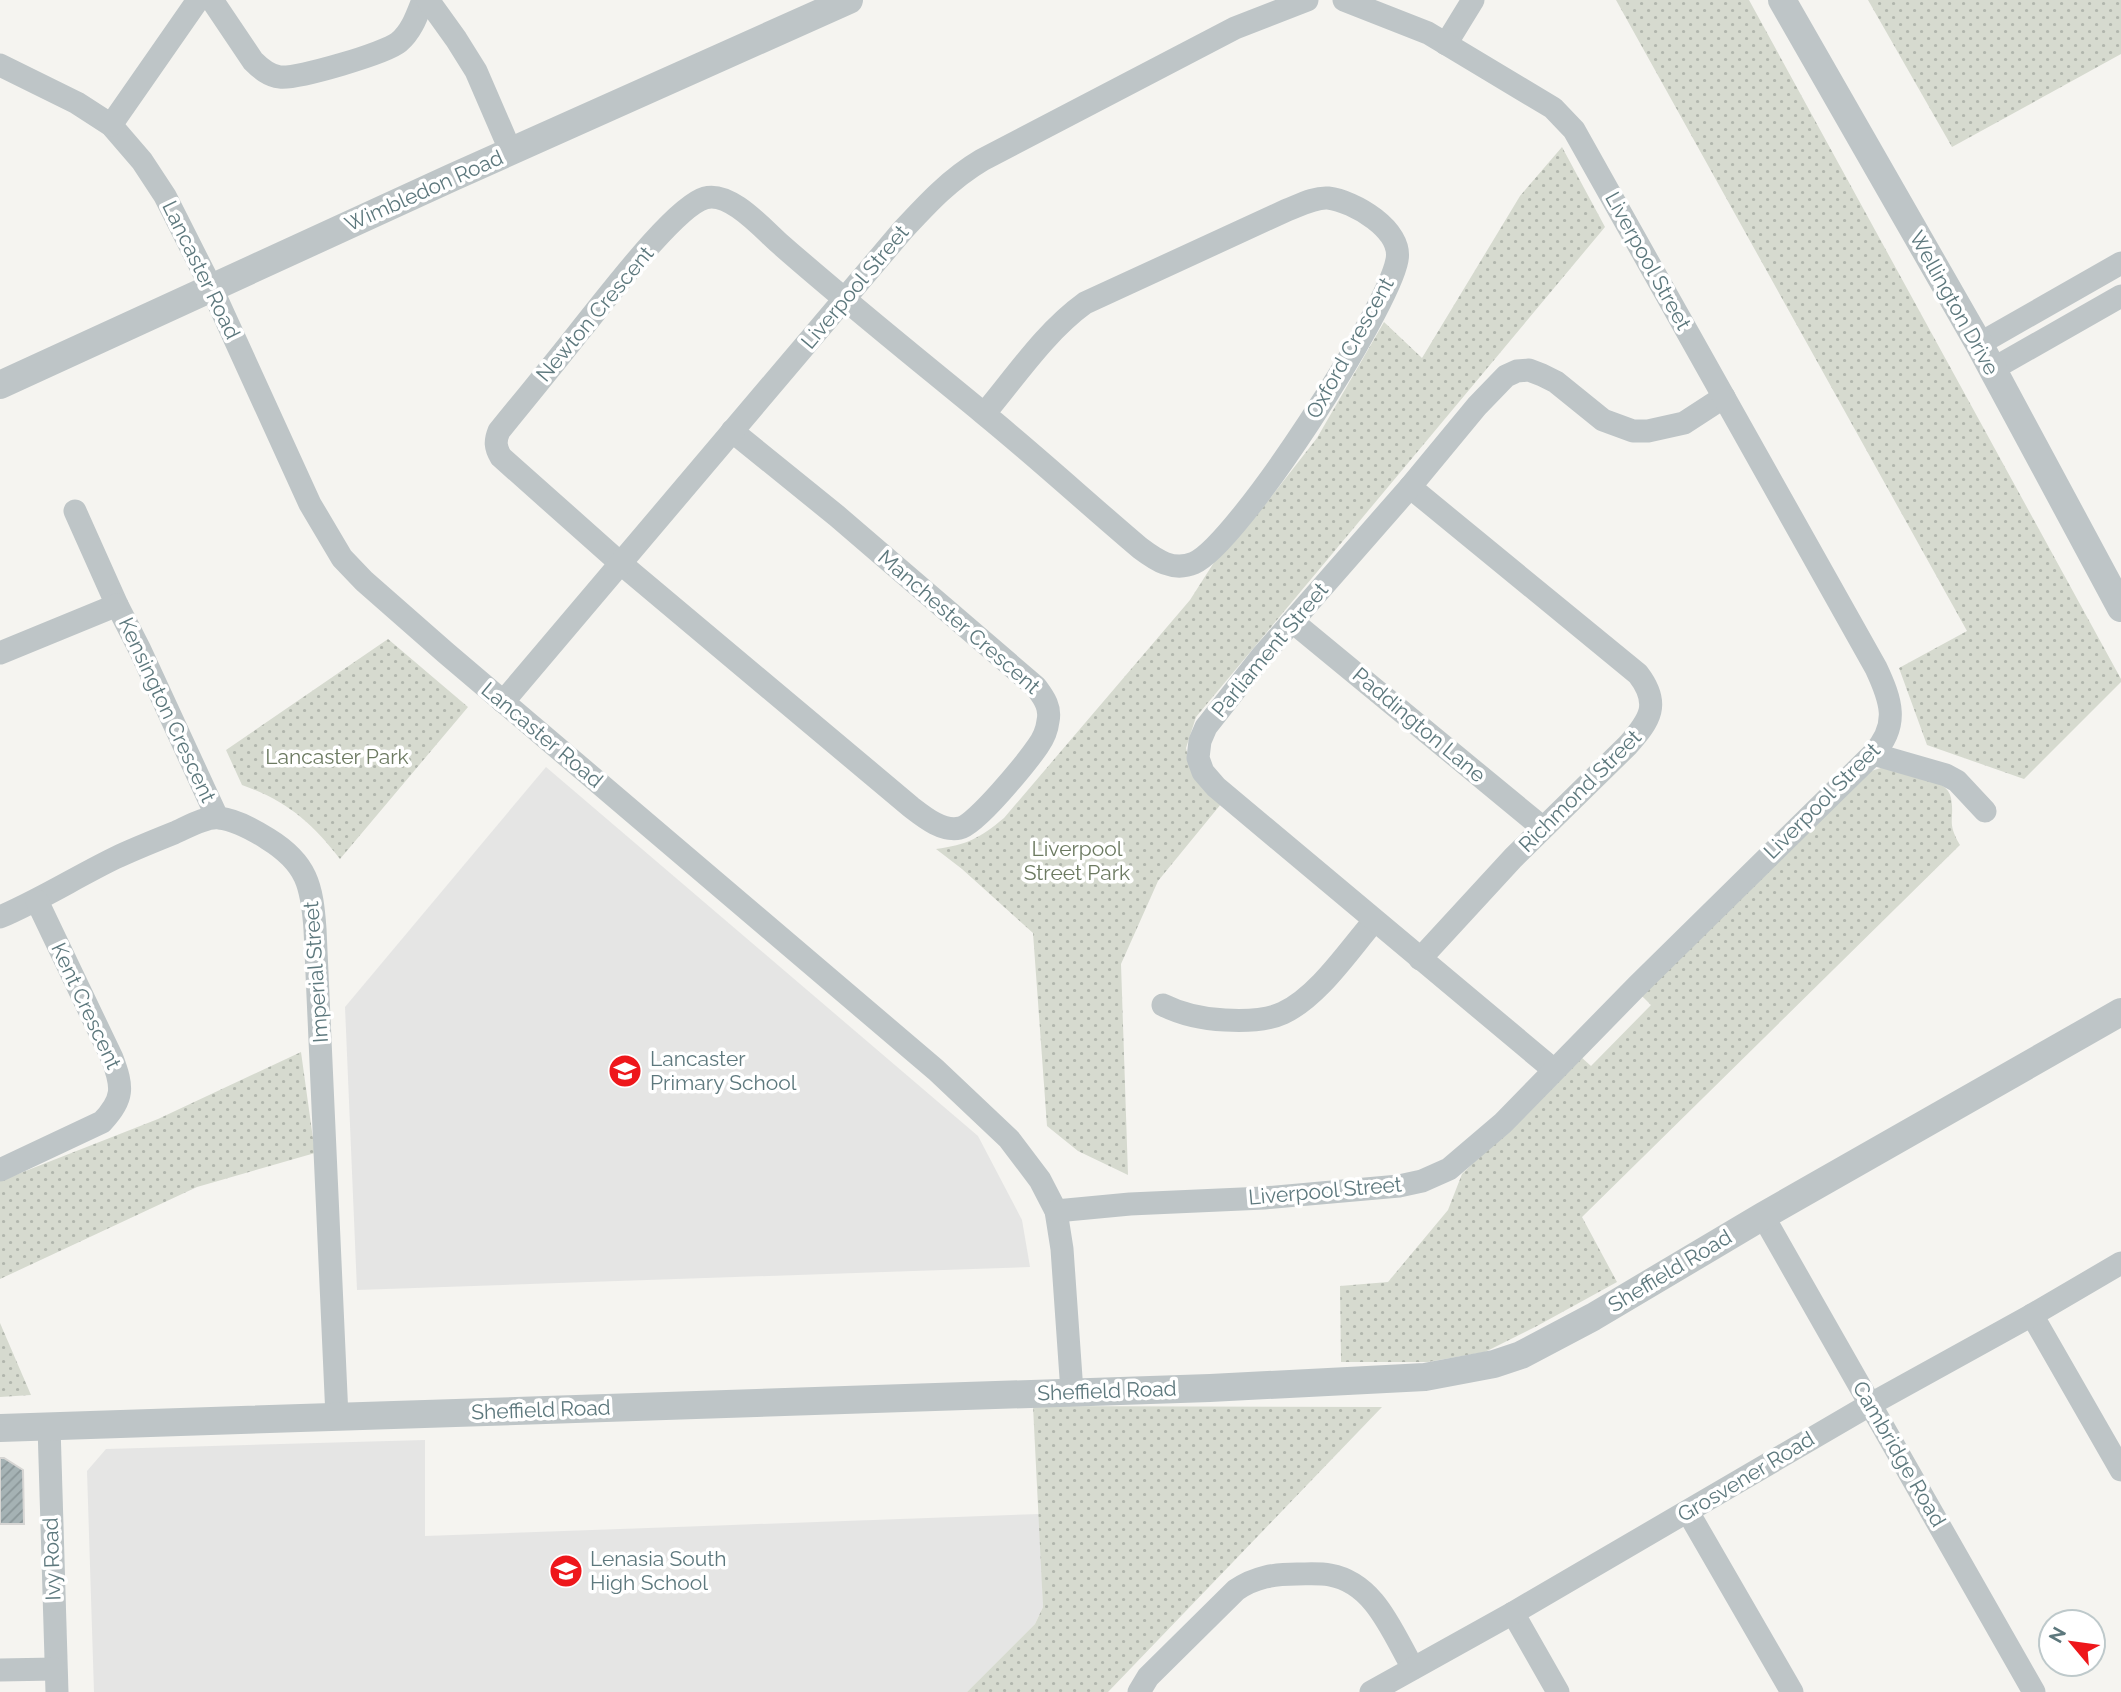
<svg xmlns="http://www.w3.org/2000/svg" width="2121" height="1692" font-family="Raleway,sans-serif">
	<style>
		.built { fill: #e5e5e4 }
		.green { fill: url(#green-dots) }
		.building { fill: url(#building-hatch); stroke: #d6d5d3; stroke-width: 2 }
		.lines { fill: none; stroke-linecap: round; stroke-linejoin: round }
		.minor { stroke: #bec5c7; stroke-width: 23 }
		.tertiary { stroke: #bec5c7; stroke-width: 28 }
		.labels { text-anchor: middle; stroke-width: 7; stroke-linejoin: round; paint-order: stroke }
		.street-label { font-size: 21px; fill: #5d787d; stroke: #fff }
		.park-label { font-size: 21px; fill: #6c7a61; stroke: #fff }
		.poi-label { font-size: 21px; fill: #5d787d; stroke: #fff; text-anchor: start }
	</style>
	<defs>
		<pattern id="green-dots" width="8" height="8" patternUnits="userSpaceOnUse" patternTransform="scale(1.75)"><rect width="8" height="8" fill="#d6dacf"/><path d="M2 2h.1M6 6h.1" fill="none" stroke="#b1b6ad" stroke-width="1.8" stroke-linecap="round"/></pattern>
		<pattern id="building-hatch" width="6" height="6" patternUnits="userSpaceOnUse" patternTransform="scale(1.75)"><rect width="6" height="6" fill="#a5b2b4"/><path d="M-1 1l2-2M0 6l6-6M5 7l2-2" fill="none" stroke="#8a9698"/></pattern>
	</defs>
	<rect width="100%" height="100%" fill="#f5f4f0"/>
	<g class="built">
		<polygon points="546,767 978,1136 1022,1220 1030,1267 357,1290 345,1007"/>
		<polygon points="425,1440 425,1536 1040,1514 1043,1607 1035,1624 967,1692 94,1692 87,1471 106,1449"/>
	</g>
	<g class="green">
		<polygon points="1616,0 1749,0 2121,679 2121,682 2024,779 1927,745 1899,668 1967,631"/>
		<polygon points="1868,0 2121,0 2121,54 1952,147"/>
		<path d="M 1562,147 L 1605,227 L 1196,717 L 1186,748 L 1190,766 L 1221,804 L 1158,881 L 1121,964 L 1128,1175 L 1078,1151 L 1047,1126 L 1033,933 L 962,869 L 936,849 C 967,845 980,838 1004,818 L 1190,600 L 1220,553 L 1264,506 L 1317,438 L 1384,322 L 1422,358 L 1520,196 Z"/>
		<path d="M 388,639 L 468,707 L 340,859 C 311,822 287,801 242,785 L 226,750 Z"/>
		<path d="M 1884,767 C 1902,772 1948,777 1951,798 C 1955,821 1946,821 1960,845 L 1582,1217 L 1617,1282 L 1537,1326 L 1485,1352 L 1428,1362 L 1341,1362 L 1340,1286 L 1388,1282 L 1448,1210 L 1462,1174 L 1581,1057 L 1591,1066 L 1651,1005 L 1641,995 L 1871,771 Z"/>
		<polygon points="301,1052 315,1153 197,1187 0,1279 0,1181 158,1119"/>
		<polygon points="0,1323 31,1395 0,1397"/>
		<polygon points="1033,1406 1382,1407 1108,1692 967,1692 1035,1624 1043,1607"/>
	</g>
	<polygon class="building" points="0,1458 4,1458 23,1470 24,1524 0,1524"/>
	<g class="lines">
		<g class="minor">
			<path d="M 212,0 L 253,61 C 261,69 269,76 280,77 C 298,79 386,53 399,42 C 412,31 417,15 423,0"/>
			<polyline points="428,0 456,39 476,71 511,152"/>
			<polyline points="1446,44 1473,0"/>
			<polyline points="0,65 77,103 111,125 142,161 165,196 212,289 310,504 342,558 364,581 446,653 936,1070 1009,1139 1040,1180 1056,1211 1062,1249 1072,1392"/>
			<polyline points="111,125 198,0"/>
			<polyline points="1979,344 2121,263"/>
			<polyline points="1991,370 2121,296"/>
			<path d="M 732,431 L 837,516 L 1036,687 C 1044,698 1051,707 1048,721 C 1047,730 1043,739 1038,746 C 1027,762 976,825 960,828 C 942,832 924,817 911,807 L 619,562 L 501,457 C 495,447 495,441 499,431 C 526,398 553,365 579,332 C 603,303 674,207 705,198 C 730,191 762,228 779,243 C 846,302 915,357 983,413 C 1037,457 1088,504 1140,548 C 1156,560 1173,572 1194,563 C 1238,544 1388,310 1397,260 C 1403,230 1354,201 1328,198 C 1315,197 1300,205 1287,210 L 1085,303 C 1045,332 1016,376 984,414"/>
			<path d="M 1410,487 L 1638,674 C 1661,704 1650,720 1628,745 L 1513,858 L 1420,959"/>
			<polyline points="75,511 117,605"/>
			<polyline points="1293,622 1543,828"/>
			<polyline points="0,653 117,605 140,650 217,817"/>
			<path d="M 503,702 L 902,231 C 927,204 950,179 982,160 L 1235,28 L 1307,0"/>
			<polyline points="1873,754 1946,775 1957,781 1985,811"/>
			<path d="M 0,917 C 40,900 76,877 115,858 C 134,849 154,841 174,833 C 186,828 206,816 219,818 C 237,820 254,830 268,839 C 307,863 312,886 315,929 L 337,1417"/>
			<path d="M 1163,1005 C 1183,1015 1202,1019 1225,1020 C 1243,1021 1266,1021 1283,1013 C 1318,997 1349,950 1374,921"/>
			<polyline points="1554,1070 1216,787 1203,772 1198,758 1200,741 1206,727 1262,656 1410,487 1477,406 1506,376 1517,371 1529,370 1542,375 1556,382 1603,420 1633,431 1648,431 1684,423 1724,397"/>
			<path d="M 0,1170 L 102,1122 C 124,1099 123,1087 112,1058 L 37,901"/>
			<path d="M 1056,1211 L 1130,1204 L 1264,1198 L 1399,1186 L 1422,1181 L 1449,1169 L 1503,1123 L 1638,985 L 1873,754 C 1900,725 1891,700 1876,668 L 1574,130 L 1553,108 L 1428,33 L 1344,0"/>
			<polyline points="1763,1216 2034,1692"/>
			<polyline points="2032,1315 2121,1470"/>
			<polyline points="49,1426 57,1692"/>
			<polyline points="1688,1512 1792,1692"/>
			<polyline points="1513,1613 1558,1692"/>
			<polyline points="0,1670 55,1669"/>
			<path d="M 1139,1692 L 1148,1677 L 1236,1590 C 1255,1577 1274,1574 1297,1574 C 1308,1574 1319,1573 1330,1575 C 1375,1583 1392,1632 1413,1668"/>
			<polyline points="1371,1692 1513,1613 1871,1404 2032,1315 2121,1263"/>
		</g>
		<g class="tertiary">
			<polyline points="1782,0 1979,344 2121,608"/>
			<polyline points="0,385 451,178 849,0"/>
			<polyline points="0,1428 1210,1388 1425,1377 1494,1364 1521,1355 1593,1317 1763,1216 2121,1012"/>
		</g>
	</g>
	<defs>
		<symbol id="school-disc" viewBox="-11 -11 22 22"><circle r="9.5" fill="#ee171b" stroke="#fff"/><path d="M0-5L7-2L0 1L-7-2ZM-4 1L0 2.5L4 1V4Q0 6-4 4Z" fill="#fff"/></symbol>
	</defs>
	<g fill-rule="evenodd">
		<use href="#school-disc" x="606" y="1052" width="38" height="38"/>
		<use href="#school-disc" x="547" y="1552" width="38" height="38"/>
	</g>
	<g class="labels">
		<g class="street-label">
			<text transform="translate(424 191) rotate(-24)" y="7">Wimbledon Road</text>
			<text transform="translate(1648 261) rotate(61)" y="7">Liverpool Street</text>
			<text transform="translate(201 270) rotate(64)" y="7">Lancaster Road</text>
			<text transform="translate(855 287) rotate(-50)" y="7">Liverpool Street</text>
			<text transform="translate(1954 303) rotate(61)" y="7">Wellington Drive</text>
			<text transform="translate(595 314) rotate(-50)" y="7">Newton Crescent</text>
			<text transform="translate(1350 348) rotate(-61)" y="7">Oxford Crescent</text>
			<text transform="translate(959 622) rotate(41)" y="7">Manchester Crescent</text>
			<text transform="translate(1270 650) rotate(-50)" y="7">Parliament Street</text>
			<text transform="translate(167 710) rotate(65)" y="7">Kensington Crescent</text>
			<text transform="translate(1419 725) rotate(40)" y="7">Paddington Lane</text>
			<text transform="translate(542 735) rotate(40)" y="7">Lancaster Road</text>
			<text transform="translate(1580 791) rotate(-45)" y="7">Richmond Street</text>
			<text transform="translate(1822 801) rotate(-45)" y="7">Liverpool Street</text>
			<text transform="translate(316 972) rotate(-94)" y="7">Imperial Street</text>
			<text transform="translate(86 1006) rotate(65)" y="7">Kent Crescent</text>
			<text transform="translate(1325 1191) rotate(-5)" y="7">Liverpool Street</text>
			<text transform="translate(1670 1271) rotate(-31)" y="7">Sheffield Road</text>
			<text transform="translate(1107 1391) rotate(-2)" y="7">Sheffield Road</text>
			<text transform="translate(541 1410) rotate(-2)" y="7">Sheffield Road</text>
			<text transform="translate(1899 1454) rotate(60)" y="7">Cambridge Road</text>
			<text transform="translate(1746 1477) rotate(-31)" y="7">Grosvener Road</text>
			<text transform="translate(52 1559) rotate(-92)" y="7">Ivy Road</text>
		</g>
		<g class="park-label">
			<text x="337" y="764">Lancaster Park</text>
			<text x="1077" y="856">Liverpool<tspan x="1077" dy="24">Street Park</tspan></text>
		</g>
		<g class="poi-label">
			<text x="650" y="1066">Lancaster<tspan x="650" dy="24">Primary School</tspan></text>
			<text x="590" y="1566">Lenasia South<tspan x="590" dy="24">High School</tspan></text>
		</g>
	</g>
	<g transform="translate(2072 1643) rotate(299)"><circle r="33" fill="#ffffff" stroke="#bec9cb" stroke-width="2"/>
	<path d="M0-5L12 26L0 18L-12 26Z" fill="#ee171b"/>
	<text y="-10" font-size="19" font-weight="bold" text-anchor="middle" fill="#5d787d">N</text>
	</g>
</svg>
